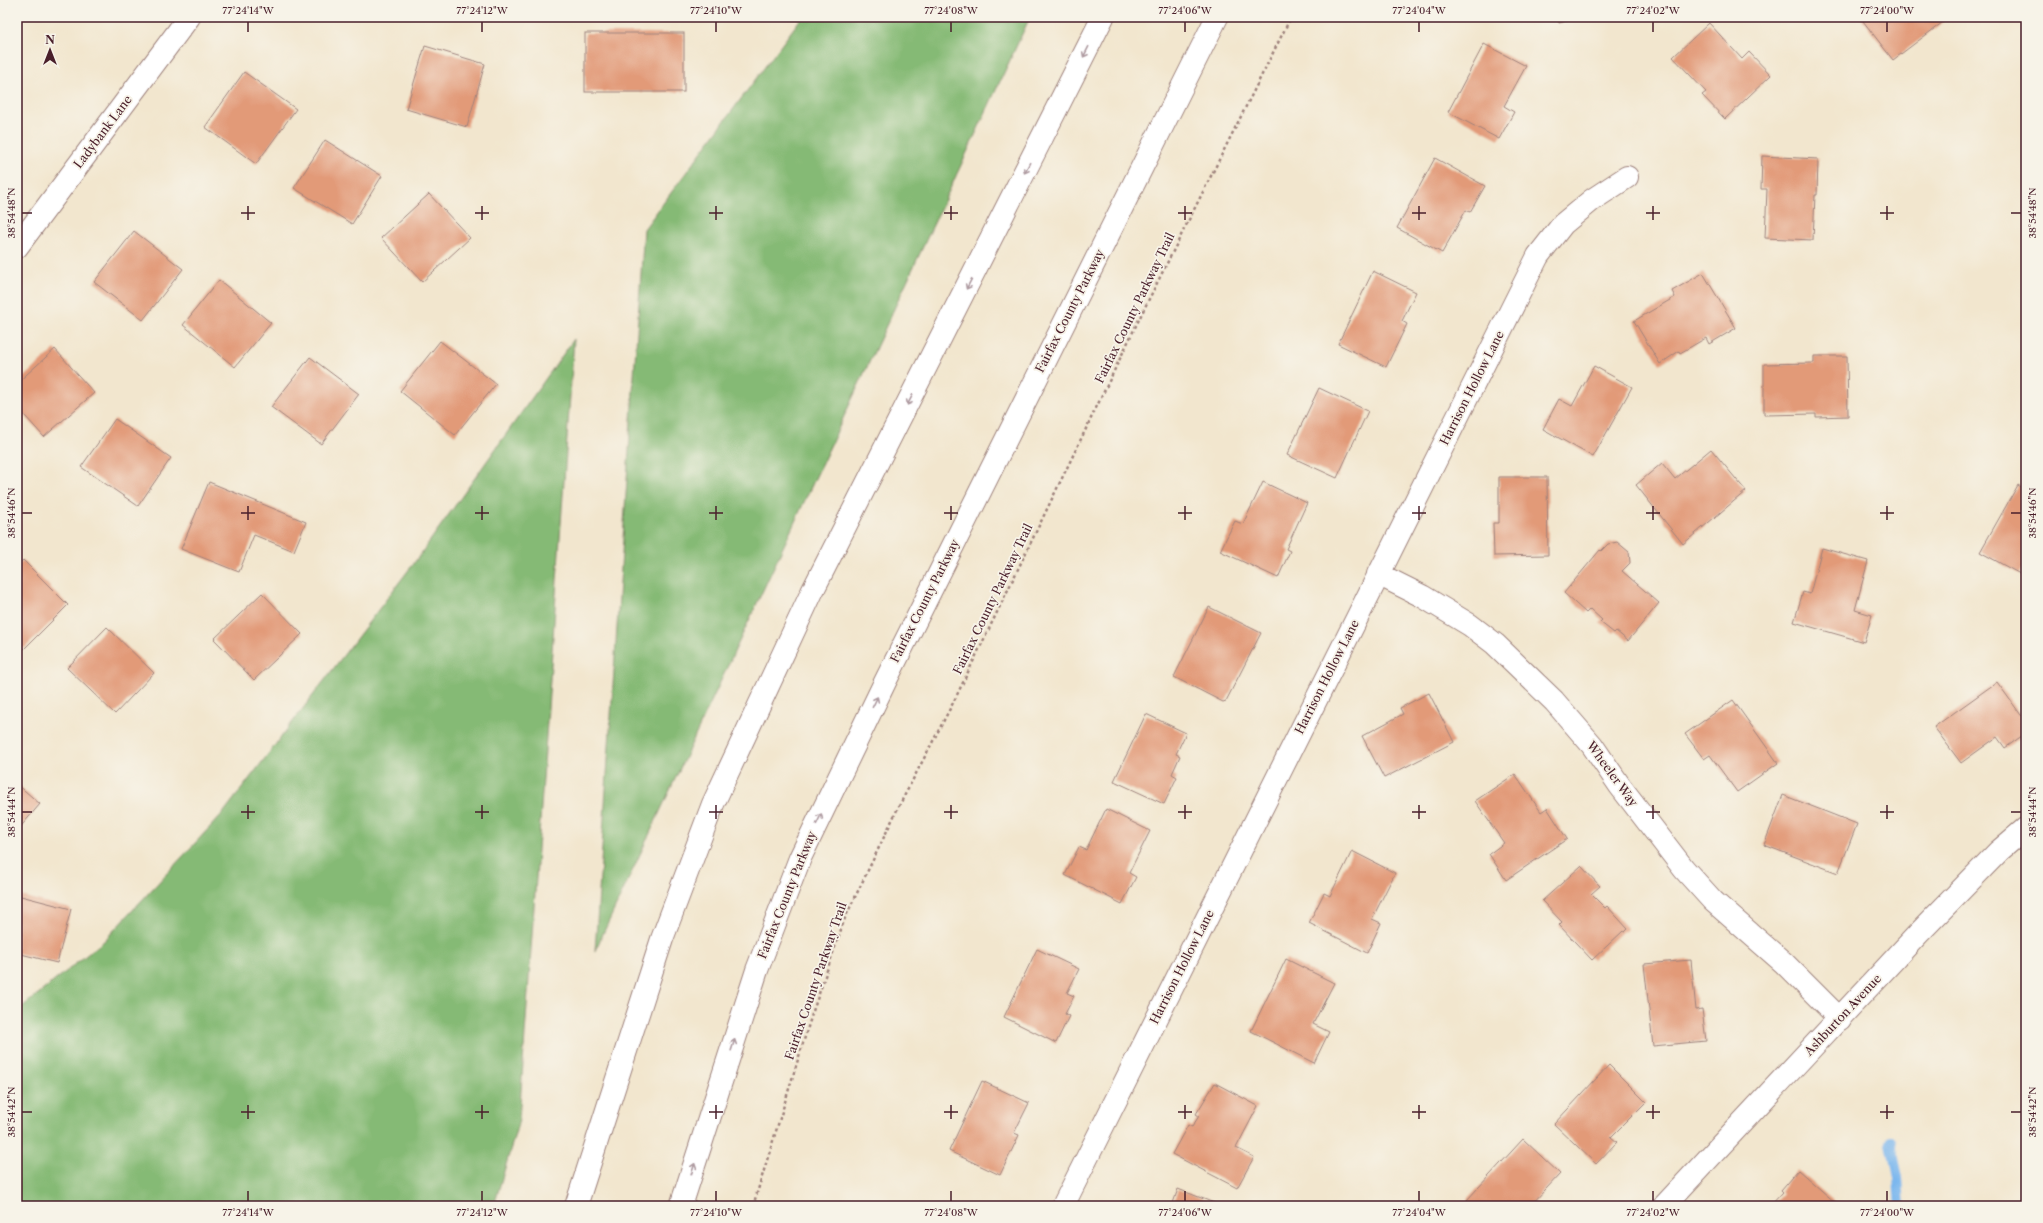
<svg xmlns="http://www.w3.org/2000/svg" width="2043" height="1223" font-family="'Libre Caslon Text',serif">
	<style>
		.forest { fill: #85ba75; stroke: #686c50 }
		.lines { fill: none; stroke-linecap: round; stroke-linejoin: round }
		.stream { stroke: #7cb7ee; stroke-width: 10 }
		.building { fill: #e29a78 }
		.minor-casing { stroke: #9e827c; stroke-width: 24 }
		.highway-casing { stroke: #9e827c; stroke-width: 24 }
		.path { stroke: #9e827c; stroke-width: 2.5; stroke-dasharray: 3 3; stroke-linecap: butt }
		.minor { stroke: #fff; stroke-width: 22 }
		.highway { stroke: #fff; stroke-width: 22 }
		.oneway { stroke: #ae9aa0 }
		.ticks { fill: none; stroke: #4a1f2b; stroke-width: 1.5 }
		.labels { text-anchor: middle; stroke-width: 3.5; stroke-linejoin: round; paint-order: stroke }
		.street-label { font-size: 12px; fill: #4a1f2b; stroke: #f7f3e8 }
		.neatline { fill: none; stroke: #4a1f2b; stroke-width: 1.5 }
		.ticks-label { font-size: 10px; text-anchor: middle; fill: #4a1f2b }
	</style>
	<rect width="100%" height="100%" fill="#f7f3e8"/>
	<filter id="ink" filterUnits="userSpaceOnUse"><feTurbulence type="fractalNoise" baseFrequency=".025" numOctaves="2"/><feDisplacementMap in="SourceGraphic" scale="8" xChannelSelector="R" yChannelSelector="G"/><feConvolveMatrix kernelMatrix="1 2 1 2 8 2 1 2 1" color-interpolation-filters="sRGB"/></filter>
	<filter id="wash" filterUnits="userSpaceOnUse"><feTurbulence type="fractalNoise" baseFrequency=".012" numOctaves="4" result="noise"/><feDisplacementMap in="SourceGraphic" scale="16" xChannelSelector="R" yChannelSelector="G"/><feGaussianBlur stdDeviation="0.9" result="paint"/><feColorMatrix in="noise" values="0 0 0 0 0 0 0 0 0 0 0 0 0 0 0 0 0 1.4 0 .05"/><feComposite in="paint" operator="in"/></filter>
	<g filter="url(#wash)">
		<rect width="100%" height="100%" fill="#f2e6ce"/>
		<g class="forest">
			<polygon points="802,17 1030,17 595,951 644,229"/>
			<polygon points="574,339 519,1120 494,1206 17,1206 17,1011 104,941 224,812 417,559"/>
		</g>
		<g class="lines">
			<polyline class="stream" points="1891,1142 1898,1178 1900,1206"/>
		</g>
		<g id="blocks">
			<g class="building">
				<polygon points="1557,17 1580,17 1559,23"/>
				<polygon points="1860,17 1939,17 1943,22 1893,60"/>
				<polygon points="1709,23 1742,59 1749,52 1771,75 1725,119 1702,95 1706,92 1673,57"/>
				<rect x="585" y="33" width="99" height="59"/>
				<polygon points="1484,44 1526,66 1504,106 1514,112 1499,139 1448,112"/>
				<polygon points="425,46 485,64 467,127 406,109"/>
				<polygon points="244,72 296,109 256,164 205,127"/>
				<polygon points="325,140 382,176 352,224 294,188"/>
				<polygon points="1762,156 1818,159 1817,195 1815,195 1813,240 1765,238 1767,189 1761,189"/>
				<polygon points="1435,158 1485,186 1470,212 1466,210 1442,253 1397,228"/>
				<polygon points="429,194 470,238 422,282 381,238"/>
				<polygon points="134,231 183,269 143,320 94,282"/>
				<polygon points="1373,271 1416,292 1402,321 1407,324 1386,367 1338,344"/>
				<polygon points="1703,273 1736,328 1709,344 1706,338 1680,353 1679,351 1660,364 1634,321 1675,297 1672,291"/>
				<polygon points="219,280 271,323 235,367 183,325"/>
				<polygon points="440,341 496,384 455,435 400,391"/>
				<polygon points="55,349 94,393 44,437 17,407 17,383"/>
				<polygon points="1814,356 1847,356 1848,416 1816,417 1816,414 1764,415 1764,364 1814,363"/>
				<polygon points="310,357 359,394 321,444 271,407"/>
				<polygon points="1594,366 1632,387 1593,457 1543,429 1559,399 1572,406"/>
				<polygon points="1319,388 1368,411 1337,478 1287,455"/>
				<polygon points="115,419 171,458 138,506 81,467"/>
				<polygon points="1711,449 1746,491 1683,544 1636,485 1662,463 1675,479"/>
				<polygon points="1499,477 1547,477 1548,555 1494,556 1493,523 1499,523"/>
				<polygon points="209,482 306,522 294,551 254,535 239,572 181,549"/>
				<polygon points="1263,482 1307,503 1286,549 1290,551 1278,578 1220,551 1235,521 1243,524"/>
				<polygon points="2018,485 2026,490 2026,563 2020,574 1980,552"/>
				<polygon points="1617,542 1629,552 1630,563 1622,571 1659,603 1628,641 1616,631 1614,633 1600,622 1602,620 1590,609 1586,613 1564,593 1600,550 1601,551 1608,544"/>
				<polygon points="1822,548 1868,561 1855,610 1872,615 1864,642 1794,622 1803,592 1810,594"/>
				<polygon points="23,560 68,605 24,649 17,642 17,566"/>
				<polygon points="262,593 302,634 254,680 214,639"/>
				<polygon points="1209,607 1261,633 1226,701 1223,702 1174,677"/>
				<polygon points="107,627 154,673 115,714 67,668"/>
				<polygon points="1997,682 2026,722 2026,733 2005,748 1997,737 1961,763 1934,727"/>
				<polygon points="1429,693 1454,742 1384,778 1362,736 1403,714 1400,708"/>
				<polygon points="1733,700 1778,763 1737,792 1710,755 1704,759 1685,734"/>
				<polygon points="1146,714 1186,733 1176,754 1180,756 1172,774 1177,777 1164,804 1114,781"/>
				<polygon points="1515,774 1541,812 1547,808 1567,839 1506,880 1489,854 1504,843 1475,801"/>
				<polygon points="17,784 40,804 17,831"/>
				<polygon points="1783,795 1857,824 1838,873 1764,845"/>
				<polygon points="1106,809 1150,831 1129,873 1136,877 1122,904 1065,875 1079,847 1086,850"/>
				<polygon points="1352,851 1395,873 1372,919 1381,923 1367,953 1309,923 1324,893 1330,896"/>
				<polygon points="1581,866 1600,886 1591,894 1605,908 1607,906 1628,929 1625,932 1623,931 1592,960 1559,925 1562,922 1542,901"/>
				<polygon points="17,895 71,909 57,963 17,953"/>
				<polygon points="1037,949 1079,969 1067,993 1074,996 1065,1014 1069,1016 1056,1043 1004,1017"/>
				<polygon points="1286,959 1334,983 1313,1024 1329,1032 1314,1063 1251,1031"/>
				<polygon points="1691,960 1696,1010 1702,1009 1706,1041 1653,1046 1644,964"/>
				<polygon points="1609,1065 1646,1102 1611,1137 1617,1142 1596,1164 1554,1124"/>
				<polygon points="982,1081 1029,1103 1014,1133 1019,1135 1000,1175 949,1151"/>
				<polygon points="1215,1083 1258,1106 1236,1148 1254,1157 1237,1188 1172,1154 1188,1125 1192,1127 1199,1116 1196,1114"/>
				<polygon points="1523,1139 1560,1174 1530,1206 1473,1206 1467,1200"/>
				<polygon points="1798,1170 1837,1204 1835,1206 1770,1206 1782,1193 1780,1191"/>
				<polygon points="1178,1189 1222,1206 1172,1206"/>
			</g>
		</g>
	</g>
	<g filter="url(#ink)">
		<use href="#blocks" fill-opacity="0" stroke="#9e827c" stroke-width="1"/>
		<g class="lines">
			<defs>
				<g id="minor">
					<polyline points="17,247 189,17"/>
					<polyline points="1378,574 1422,596 1470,625 1495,644 1554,701 1592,745 1620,786 1684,869 1713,901 1784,963 1840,1019"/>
					<polyline points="1063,1206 1538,256 1563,224 1592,200 1627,177"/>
					<polyline points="1664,1206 1918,934 1999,851 2026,828"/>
				</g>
				<g id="highway">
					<polyline points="576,1206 662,939 713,804 812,592 1103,17"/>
					<polyline points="681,1206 757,970 800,858 885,682 1217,17"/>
				</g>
			</defs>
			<use href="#minor" class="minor-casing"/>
			<use href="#highway" class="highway-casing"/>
			<polyline class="path" points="753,1206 812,1014 845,918 898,808 954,701 1145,307 1291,17"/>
			<use href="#minor" class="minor"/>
			<use href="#highway" class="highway"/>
		</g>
		<defs><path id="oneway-shaft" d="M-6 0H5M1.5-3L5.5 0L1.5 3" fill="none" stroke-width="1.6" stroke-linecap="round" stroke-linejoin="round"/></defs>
		<g class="oneway">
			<use href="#oneway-shaft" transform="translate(1086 52) rotate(117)"/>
			<use href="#oneway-shaft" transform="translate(1027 168) rotate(117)"/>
			<use href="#oneway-shaft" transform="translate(969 284) rotate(117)"/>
			<use href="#oneway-shaft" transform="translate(910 400) rotate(117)"/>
			<use href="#oneway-shaft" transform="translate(875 702) rotate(-64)"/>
			<use href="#oneway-shaft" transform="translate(819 819) rotate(-64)"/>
			<use href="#oneway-shaft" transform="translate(733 1045) rotate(-72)"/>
			<use href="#oneway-shaft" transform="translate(693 1169) rotate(-72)"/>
		</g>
	</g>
	<path class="ticks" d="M 248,22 L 248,32M 482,22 L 482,32M 716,22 L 716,32M 951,22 L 951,32M 1185,22 L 1185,32M 1419,22 L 1419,32M 1653,22 L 1653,32M 1887,22 L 1887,32M 248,206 L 248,220M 482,206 L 482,220M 716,206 L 716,220M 951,206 L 951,220M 1185,206 L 1185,220M 1419,206 L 1419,220M 1653,206 L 1653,220M 1887,206 L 1887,220M 22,213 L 32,213M 241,213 L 255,213M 475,213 L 489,213M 709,213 L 723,213M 944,213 L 958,213M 1178,213 L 1192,213M 1412,213 L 1426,213M 1646,213 L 1660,213M 1880,213 L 1894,213M 2011,213 L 2021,213M 248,506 L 248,520M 482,506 L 482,520M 716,506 L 716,520M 951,506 L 951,520M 1185,506 L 1185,520M 1419,506 L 1419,520M 1653,506 L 1653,520M 1887,506 L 1887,520M 22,513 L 32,513M 241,513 L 255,513M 475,513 L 489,513M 709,513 L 723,513M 944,513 L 958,513M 1178,513 L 1192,513M 1412,513 L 1426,513M 1646,513 L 1660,513M 1880,513 L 1894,513M 2011,513 L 2021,513M 248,805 L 248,819M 482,805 L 482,819M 716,805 L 716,819M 951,805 L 951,819M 1185,805 L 1185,819M 1419,805 L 1419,819M 1653,805 L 1653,819M 1887,805 L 1887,819M 22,812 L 32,812M 241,812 L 255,812M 475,812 L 489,812M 709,812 L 723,812M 944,812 L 958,812M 1178,812 L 1192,812M 1412,812 L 1426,812M 1646,812 L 1660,812M 1880,812 L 1894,812M 2011,812 L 2021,812M 248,1105 L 248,1119M 482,1105 L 482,1119M 716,1105 L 716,1119M 951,1105 L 951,1119M 1185,1105 L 1185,1119M 1419,1105 L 1419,1119M 1653,1105 L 1653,1119M 1887,1105 L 1887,1119M 22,1112 L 32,1112M 241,1112 L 255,1112M 475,1112 L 489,1112M 709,1112 L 723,1112M 944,1112 L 958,1112M 1178,1112 L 1192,1112M 1412,1112 L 1426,1112M 1646,1112 L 1660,1112M 1880,1112 L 1894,1112M 2011,1112 L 2021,1112M 248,1191 L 248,1201M 482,1191 L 482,1201M 716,1191 L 716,1201M 951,1191 L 951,1201M 1185,1191 L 1185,1201M 1419,1191 L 1419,1201M 1653,1191 L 1653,1201M 1887,1191 L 1887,1201"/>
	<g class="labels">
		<g class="street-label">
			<text transform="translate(103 132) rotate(-53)" y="4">Ladybank Lane</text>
			<text transform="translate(1135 308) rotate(-64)" y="4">Fairfax County Parkway Trail</text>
			<text transform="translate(1070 311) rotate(-63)" y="4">Fairfax County Parkway</text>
			<text transform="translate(1472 388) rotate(-63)" y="4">Harrison Hollow Lane</text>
			<text transform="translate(993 599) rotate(-64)" y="4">Fairfax County Parkway Trail</text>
			<text transform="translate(925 601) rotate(-63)" y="4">Fairfax County Parkway</text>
			<text transform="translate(1327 677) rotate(-63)" y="4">Harrison Hollow Lane</text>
			<text transform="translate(1612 774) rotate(54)" y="4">Wheeler Way</text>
			<text transform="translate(787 895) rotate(-68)" y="4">Fairfax County Parkway</text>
			<text transform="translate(1182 967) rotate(-63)" y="4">Harrison Hollow Lane</text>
			<text transform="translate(816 981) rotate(-71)" y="4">Fairfax County Parkway Trail</text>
			<text transform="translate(1843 1015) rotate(-47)" y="4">Ashburton Avenue</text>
		</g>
	</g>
	<rect width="2043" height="1223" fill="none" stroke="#f7f3e8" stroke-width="44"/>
	<g transform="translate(50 50)" stroke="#f7f3e8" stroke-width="3" paint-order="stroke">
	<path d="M0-3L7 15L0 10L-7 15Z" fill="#4a1f2b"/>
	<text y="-6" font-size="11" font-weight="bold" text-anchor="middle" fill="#4a1f2b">N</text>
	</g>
	<rect x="22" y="22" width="1999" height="1179" class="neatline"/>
	<g class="ticks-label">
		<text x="248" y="14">77°24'14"W</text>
		<text x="482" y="14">77°24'12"W</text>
		<text x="716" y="14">77°24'10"W</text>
		<text x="951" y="14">77°24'08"W</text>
		<text x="1185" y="14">77°24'06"W</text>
		<text x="1419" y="14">77°24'04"W</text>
		<text x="1653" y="14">77°24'02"W</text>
		<text x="1887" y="14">77°24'00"W</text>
		<text transform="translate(11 213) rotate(-90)" y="4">38°54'48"N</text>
		<text transform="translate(2032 213) rotate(-90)" y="4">38°54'48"N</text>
		<text transform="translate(11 513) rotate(-90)" y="4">38°54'46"N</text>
		<text transform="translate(2032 513) rotate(-90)" y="4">38°54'46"N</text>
		<text transform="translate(11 812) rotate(-90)" y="4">38°54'44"N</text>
		<text transform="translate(2032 812) rotate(-90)" y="4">38°54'44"N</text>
		<text transform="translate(11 1112) rotate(-90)" y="4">38°54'42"N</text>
		<text transform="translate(2032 1112) rotate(-90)" y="4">38°54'42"N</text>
		<text x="248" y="1216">77°24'14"W</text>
		<text x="482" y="1216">77°24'12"W</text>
		<text x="716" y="1216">77°24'10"W</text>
		<text x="951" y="1216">77°24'08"W</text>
		<text x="1185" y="1216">77°24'06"W</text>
		<text x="1419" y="1216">77°24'04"W</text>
		<text x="1653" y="1216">77°24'02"W</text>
		<text x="1887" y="1216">77°24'00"W</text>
	</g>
</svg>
